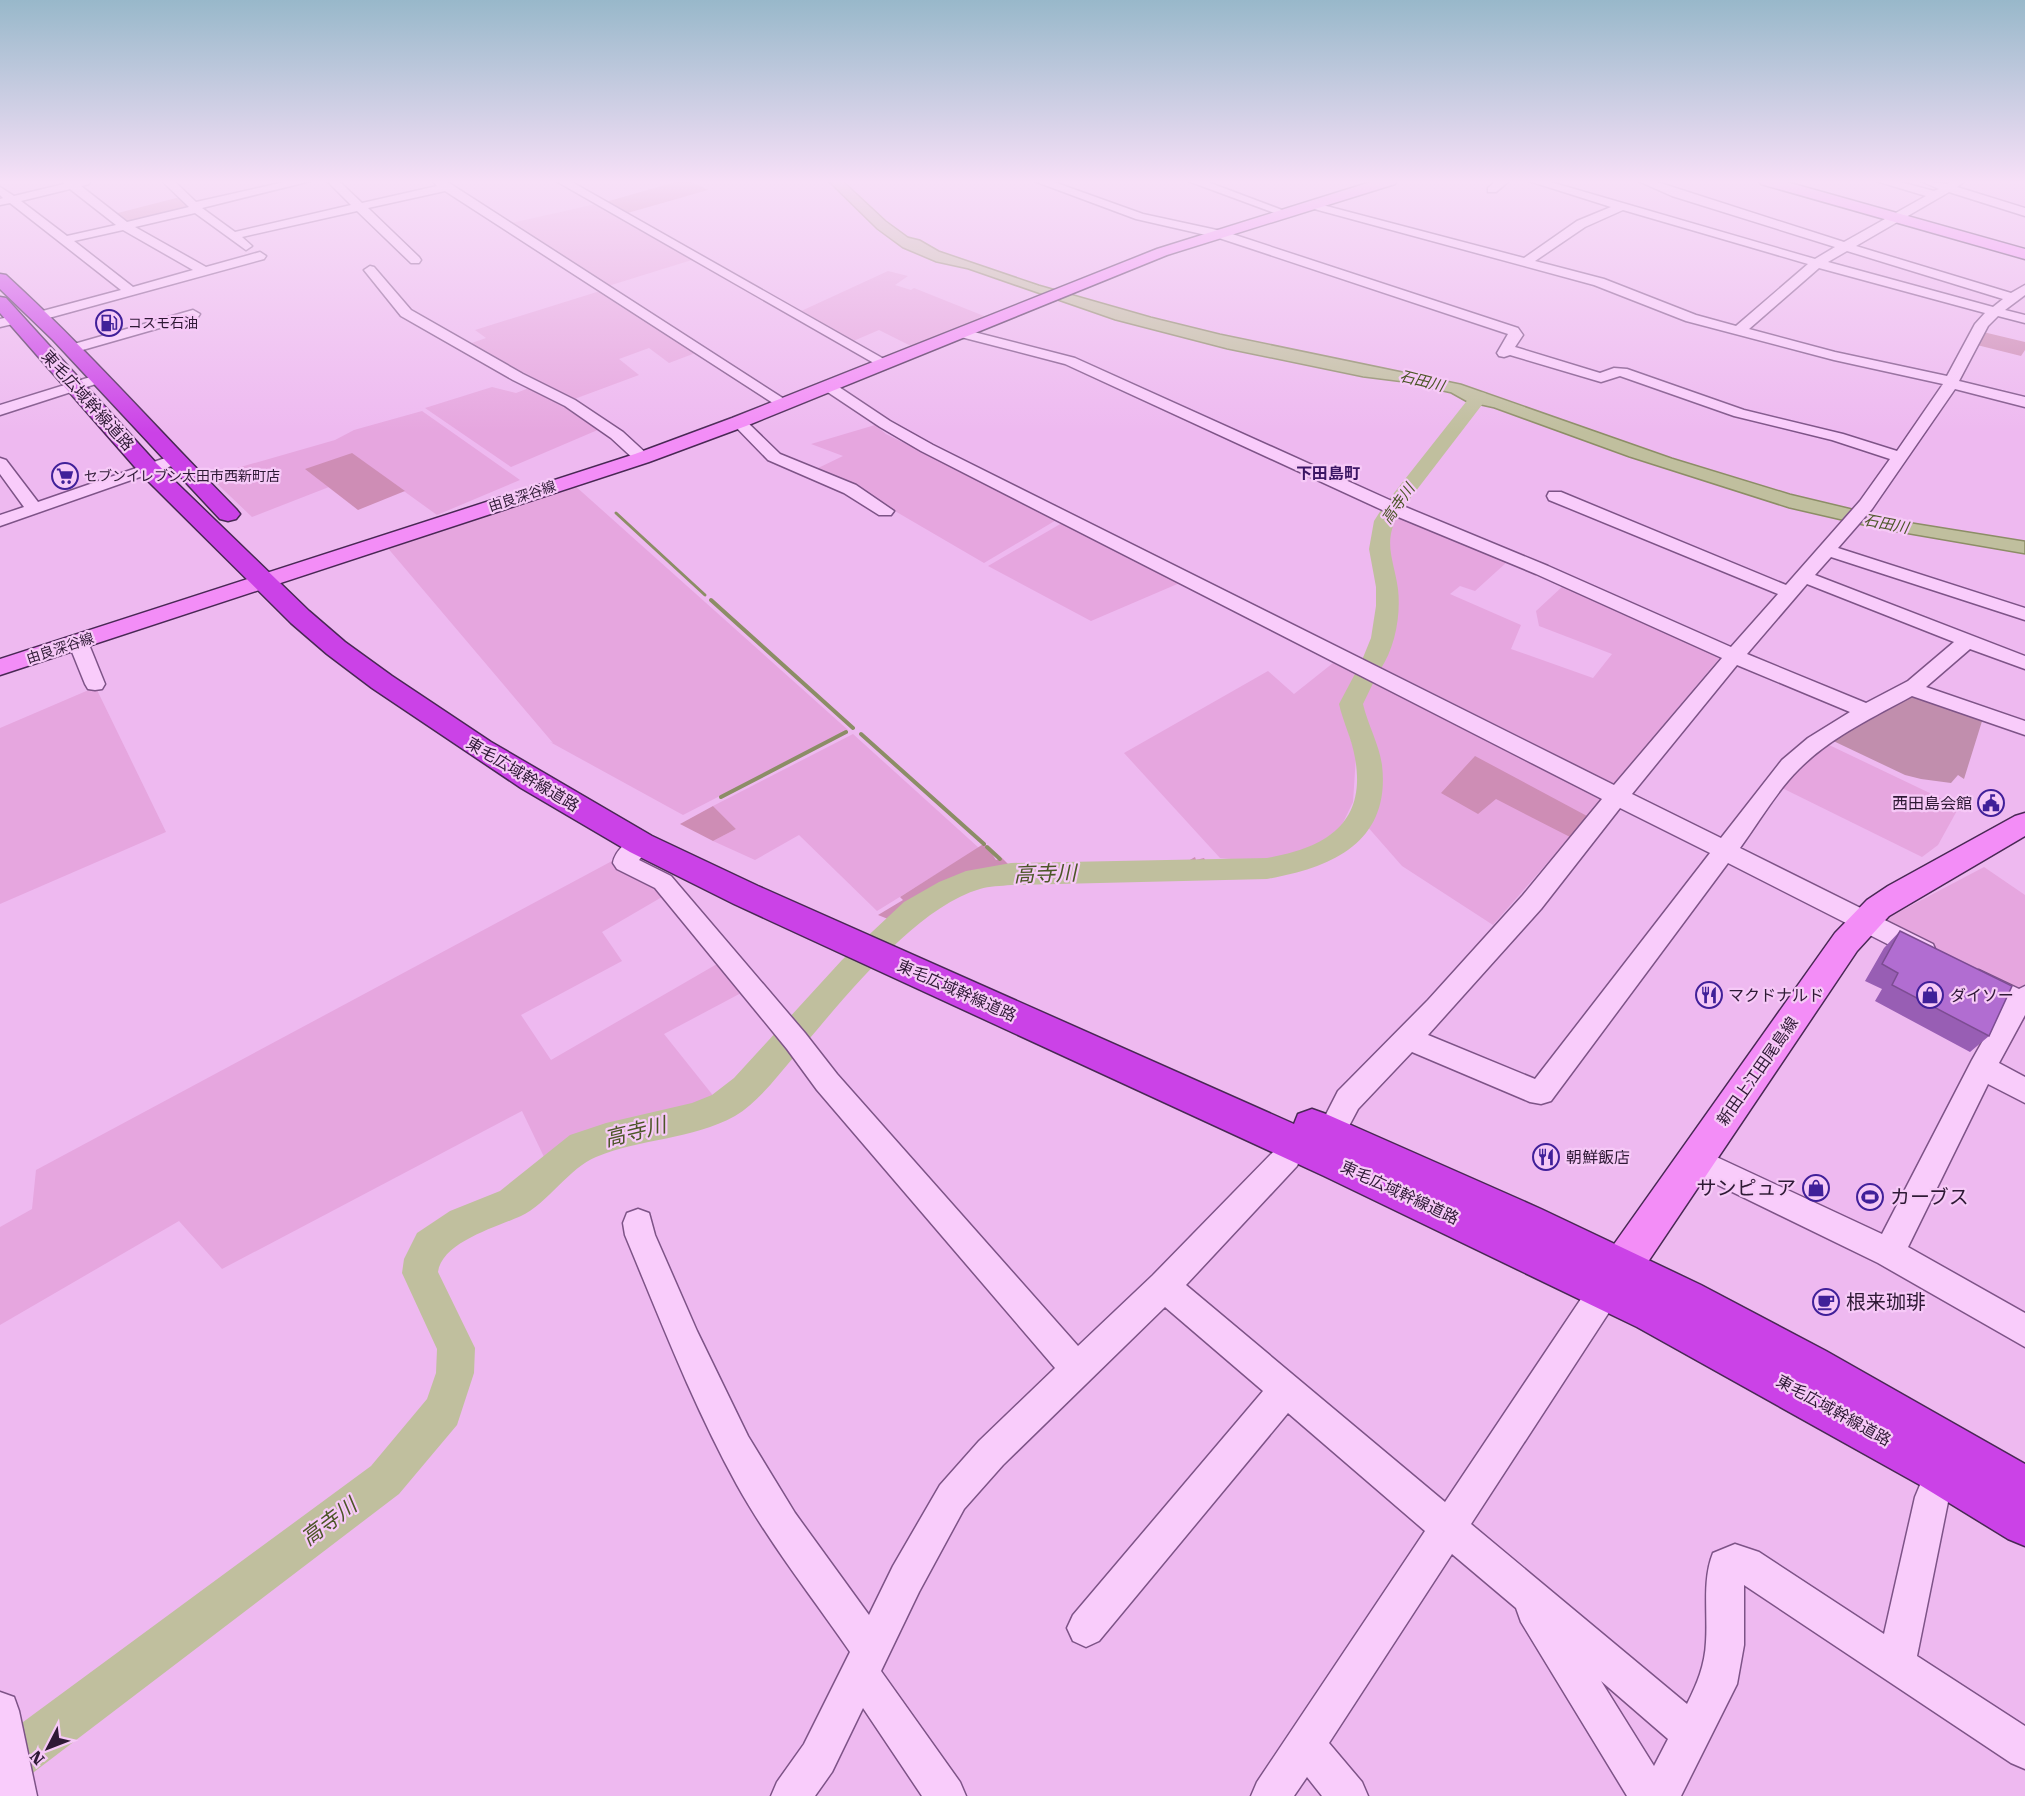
<svg xmlns="http://www.w3.org/2000/svg" width="2025" height="1796" font-family="'Roboto Serif','Noto Sans JP',serif">
	<style>
		.farmland { fill: #e6a6df }
		.green { fill: #ce8db5 }
		.cemetery { fill: #c18ead }
		.water { fill: #c0bf9e; stroke: #8c8d66; stroke-width: 1.5 }
		.lines { fill: none; stroke-linecap: round; stroke-linejoin: round }
		.stream-far1 { stroke: #8c8d66; stroke-width: 3 }
		.stream { stroke: #8c8d66; stroke-width: 4 }
		.river { fill: #c0bf9e; fill-rule: evenodd }
		.minor-casing { stroke: #7d5387; stroke-width: 3 }
		.major-casing { stroke: #482854; stroke-width: 3 }
		.highway-casing { stroke: #482854; stroke-width: 3 }
		.minor { fill: #f9ccfb; fill-rule: evenodd }
		.major { fill: #f38df7; fill-rule: evenodd }
		.highway { fill: #cb42e7; fill-rule: evenodd }
		.wall { fill: #985eb4 }
		.building { fill: #b16dd1; stroke: #7c4c92; stroke-width: 1.5 }
		.labels { text-anchor: middle; stroke-width: 4.5; stroke-linejoin: round; paint-order: stroke }
		.far-poi-label { font-size: 14px; fill: #2e1935; stroke: #f6c9f7; text-anchor: start }
		.far-street-label { font-size: 14px; fill: #2e1935; stroke: #f6c9f7 }
		.far-water-label { font-size: 15px; font-style: italic; fill: #4c5627; stroke: #f6c9f7 }
		.street-label { font-size: 16px; fill: #2e1935; stroke: #f6c9f7 }
		.far-quarter-label { font-size: 16px; font-weight: bold; fill: #3b1664; stroke: #f6c9f7 }
		.poi-label { font-size: 16px; fill: #2e1935; stroke: #f6c9f7; text-anchor: start }
		.near-poi-label { font-size: 20px; fill: #2e1935; stroke: #f6c9f7; text-anchor: start }
		.near-water-label { font-size: 21px; font-style: italic; fill: #4c5627; stroke: #f6c9f7 }
	</style>
	<rect width="100%" height="100%" fill="#eeb9f0"/>
	<g class="farmland">
		<polygon points="596,204 695,259 605,287 507,224"/>
		<polygon points="888,271 908,276 895,285 911,290 914,288 989,318 911,346 879,330 851,342 799,312"/>
		<polygon points="600,291 698,352 669,363 649,348 619,359 639,375 569,401 466,345 486,338 475,330"/>
		<polygon points="492,387 516,393 529,388 564,405 600,429 511,467 425,408"/>
		<polygon points="422,411 520,480 437,515 351,453 329,487 252,517 209,476 335,440 354,430"/>
		<polygon points="875,425 886,434 1058,519 984,563 852,486 814,470 843,456 811,444"/>
		<polygon points="573,484 848,730 683,815 550,742 553,743 386,546"/>
		<polygon points="1398,515 1507,562 1475,591 1460,586 1450,594 1521,625 1511,649 1593,678 1612,654 1539,626 1536,611 1563,586 1723,654 1612,786 1377,668 1396,597 1385,539"/>
		<polygon points="1062,523 1182,582 1091,621 988,566"/>
		<polygon points="1338,659 1357,672 1343,715 1356,756 1353,802 1341,827 1312,848 1262,862 1220,858 1124,753 1268,671 1294,694"/>
		<polygon points="1372,677 1603,796 1570,837 1493,925 1402,866 1366,825 1371,801 1373,753 1357,705"/>
		<polygon points="91,689 91,691 97,690 166,832 0,904 0,728"/>
		<polygon points="853,734 979,848 877,911 799,835 755,860 713,841 736,829 713,806"/>
		<polygon points="1827,744 1959,807 1938,845 1922,857 1780,787 1792,769"/>
		<polygon points="612,861 655,887 662,897 602,932 622,961 521,1015 551,1060 717,964 743,992 664,1034 715,1098 688,1109 599,1126 579,1136 545,1159 522,1111 222,1269 179,1221 0,1325 0,1227 32,1209 36,1170"/>
		<polygon points="1984,867 2025,895 2025,985 2015,992 1878,923"/>
	</g>
	<g class="green">
		<polygon points="679,181 690,181 708,190 624,214 602,203"/>
		<polygon points="184,196 197,209 125,226 110,215"/>
		<polygon points="1979,331 2025,342 2025,350 2021,356 1973,344"/>
		<polygon points="352,453 405,491 358,510 305,469"/>
		<polygon points="1475,756 1587,816 1570,837 1496,799 1478,814 1441,793"/>
		<polygon points="713,806 736,829 713,841 680,824"/>
		<path d="M 985,843 L 996,860 L 1002,858 L 1010,866 L 1188,861 L 1195,857 L 1196,860 L 1204,858 L 1208,865 L 982,872 C 950,879 916,898 893,921 L 878,915 L 903,900 L 900,897 Z"/>
	</g>
	<polygon class="cemetery" points="1912,694 1983,718 1964,779 1958,775 1951,783 1921,779 1905,775 1827,738"/>
	<polygon class="water" points="828,181 843,181 886,221 908,237 920,240 939,251 1039,285 1151,317 1220,334 1461,384 1672,458 1790,494 1907,522 2025,541 2025,554 1880,529 1789,508 1629,457 1494,408 1467,402 1451,393 1403,382 1363,377 1227,349 1115,320 968,269 936,262 903,248 877,229"/>
	<g class="lines">
		<polyline class="stream-far1" points="616,513 705,595"/>
		<g class="stream">
			<polyline points="711,600 853,728"/>
			<polyline points="861,734 984,844"/>
			<polyline points="721,797 846,732"/>
			<polyline points="987,847 1000,859"/>
		</g>
		<path class="river" d="M 1479,392 L 1485,393 L 1488,397 L 1399,513 C 1382,543 1394,559 1398,589 C 1401,616 1395,648 1380,670 L 1375,672 L 1377,675 L 1363,704 C 1368,725 1379,744 1382,765 C 1391,843 1331,868 1267,879 L 1011,885 C 1001,886 989,886 980,889 C 913,908 838,1006 793,1058 C 776,1078 758,1102 735,1116 C 692,1140 641,1138 596,1157 C 570,1167 547,1204 521,1216 C 497,1227 442,1242 438,1272 L 475,1348 L 474,1373 L 457,1425 L 399,1494 L 17,1785 L 0,1792 L 0,1739 L 371,1466 L 427,1399 L 436,1373 L 437,1349 L 402,1273 L 404,1259 L 417,1233 L 450,1211 L 500,1191 L 570,1135 L 606,1123 L 692,1103 L 712,1095 L 734,1078 L 842,960 L 904,902 L 939,882 L 966,871 L 1011,863 L 1267,858 C 1325,848 1367,824 1355,758 C 1352,739 1343,722 1339,704 L 1357,670 L 1362,668 L 1360,665 L 1371,638 L 1376,606 L 1376,587 L 1369,549 L 1374,521 L 1383,507 L 1473,393 Z"/>
		<defs>
			<g id="minor">
				<path d="M 62,181 L 90,181 L 89,184 L 81,186 L 127,222 L 189,207 L 162,181 L 174,181 L 196,202 L 289,181 L 311,181 L 202,208 L 235,232 L 351,205 L 327,181 L 339,181 L 362,203 L 437,186 L 433,181 L 446,181 L 792,404 L 789,407 L 779,407 L 445,191 L 368,208 L 419,257 L 421,260 L 419,263 L 411,263 L 357,211 L 242,237 L 252,246 L 246,250 L 195,213 L 135,227 L 206,267 L 260,252 L 266,256 L 264,259 L 45,319 L 35,319 L 33,316 L 35,313 L 121,290 L 10,203 L 0,205 L 0,199 L 3,198 L 0,195 L 0,187 L 14,196 L 64,184 ZM 70,189 L 116,225 L 67,236 L 21,201 ZM 123,230 L 193,270 L 133,287 L 74,241 Z"/>
				<polygon points="556,181 570,181 891,363 884,367 879,366"/>
				<path d="M 1034,181 L 1051,181 L 1143,214 L 1226,232 L 1518,328 L 1523,335 L 1515,347 L 1600,373 L 1614,368 L 1627,369 L 1744,410 L 1843,434 L 1897,451 L 1943,384 L 1834,360 L 1686,321 L 1594,285 L 1307,207 L 1305,205 L 1311,202 L 1524,258 L 1577,221 L 1611,207 L 1529,181 L 1547,181 L 1815,259 L 1835,247 L 1672,196 L 1638,181 L 1654,181 L 1844,242 L 1926,196 L 1876,181 L 1896,181 L 1934,191 L 1939,189 L 1921,181 L 1947,184 L 1951,181 L 1965,181 L 1957,187 L 2025,208 L 2025,216 L 1949,192 L 1856,246 L 2011,293 L 2025,285 L 2025,295 L 2005,310 L 2025,315 L 2025,323 L 1998,316 L 1988,326 L 1959,381 L 2025,397 L 2025,407 L 1955,389 L 1872,509 L 1838,548 L 2025,608 L 2025,620 L 1831,557 L 1815,575 L 2025,656 L 2025,669 L 1970,649 L 1926,687 L 2025,721 L 2025,735 L 1912,696 C 1872,718 1831,737 1799,769 C 1776,792 1759,822 1740,848 L 1933,944 L 1936,951 L 1933,958 L 1924,961 L 1915,958 L 1728,863 L 1551,1101 L 1541,1104 L 1530,1102 L 1412,1052 L 1358,1109 L 1340,1143 L 1330,1147 L 1320,1143 L 1316,1134 L 1338,1091 L 1428,1000 L 1523,895 L 1602,799 L 921,451 L 880,427 L 823,389 L 821,386 L 823,383 L 833,383 L 890,421 L 933,445 L 1614,785 L 1722,658 L 1536,574 L 1391,514 L 1065,364 L 957,336 L 955,333 L 962,329 L 1075,358 L 1403,506 L 1548,566 L 1731,647 L 1778,594 L 1549,500 L 1547,496 L 1549,492 L 1561,492 L 1786,585 L 1860,501 L 1890,459 L 1832,440 L 1734,416 L 1620,376 L 1601,382 L 1510,355 L 1504,357 L 1499,356 L 1497,353 L 1508,334 L 1219,238 L 1136,219 ZM 1623,210 L 1808,264 L 1736,326 L 1696,315 L 1604,279 L 1535,261 L 1585,227 ZM 1847,251 L 2003,299 L 1993,307 L 1828,262 ZM 1819,268 L 1985,313 L 1975,324 L 1947,376 L 1835,352 L 1749,329 ZM 1807,584 L 1954,642 L 1908,681 L 1866,703 L 1747,654 ZM 1737,665 L 1850,712 L 1808,738 L 1782,760 L 1721,838 L 1632,794 ZM 1620,808 L 1710,853 L 1535,1079 L 1428,1035 L 1541,909 Z"/>
				<polygon points="1188,181 1205,181 1290,213 1284,217 1280,215"/>
				<polygon points="1496,181 1509,181 1496,192 1488,192 1488,188"/>
				<polygon points="370,266 374,267 411,310 523,374 575,400 623,432 648,455 650,458 648,461 636,461 611,438 565,406 513,380 401,316 364,270"/>
				<polygon points="193,310 200,314 198,317 72,353 65,349 67,346"/>
				<polygon points="16,315 21,316 23,319 21,322 0,327 0,319"/>
				<polygon points="100,374 105,375 107,378 105,381 0,415 0,405"/>
				<polygon points="739,417 744,419 780,454 856,485 894,511 891,515 879,515 844,493 768,460 731,422"/>
				<polygon points="174,455 180,457 182,460 180,463 0,526 0,515 24,507 0,474 0,458 6,460 38,502"/>
				<polygon points="78,636 85,638 88,642 105,684 102,689 95,690 88,689 85,684 68,642 71,638"/>
				<path d="M 641,836 L 649,838 L 653,844 L 639,860 L 671,876 L 805,1033 L 837,1074 L 1078,1346 L 1153,1275 L 1277,1148 L 1283,1134 L 1293,1130 L 1303,1134 L 1307,1143 L 1297,1166 L 1186,1285 L 1445,1502 L 1595,1278 L 1606,1274 L 1617,1278 L 1622,1289 L 1617,1300 L 1471,1524 L 1687,1704 C 1697,1684 1705,1665 1706,1642 C 1708,1613 1702,1580 1713,1553 L 1735,1544 L 1759,1552 L 1884,1634 L 1915,1497 L 1920,1485 L 1932,1480 L 1944,1485 L 1949,1497 L 1917,1656 L 2025,1726 L 2025,1769 L 2011,1763 L 1744,1585 L 1744,1645 L 1737,1684 L 1681,1796 L 1627,1796 L 1521,1622 L 1516,1608 L 1452,1554 L 1329,1743 L 1362,1782 L 1368,1796 L 1322,1796 L 1307,1777 L 1294,1796 L 1251,1796 L 1257,1782 L 1425,1531 L 1288,1413 L 1099,1641 L 1086,1647 L 1073,1641 L 1067,1628 L 1073,1615 L 1263,1391 L 1165,1307 L 1003,1465 L 964,1509 L 919,1592 L 881,1671 L 960,1782 L 966,1796 L 922,1796 L 863,1708 L 832,1772 L 815,1796 L 771,1796 L 777,1782 L 804,1744 L 850,1652 C 812,1597 770,1544 737,1485 C 693,1405 660,1319 625,1235 L 623,1223 L 627,1213 L 638,1209 L 649,1213 L 655,1235 L 697,1331 L 748,1436 L 795,1513 L 869,1615 L 893,1566 L 940,1485 L 979,1441 L 1055,1368 L 817,1090 L 787,1049 L 655,888 L 617,869 L 613,863 C 615,850 629,839 641,836 ZM 1601,1681 L 1668,1739 L 1654,1766 Z"/>
				<polygon points="1979,970 2019,989 2025,986 2025,1015 1999,1063 2025,1077 2025,1103 1988,1084 1908,1247 2025,1313 2025,1347 1878,1263 1685,1169 1681,1160 1685,1151 1695,1147 1882,1234 1972,1060 2003,1005 1970,987 1966,980 1970,973"/>
				<polygon points="0,1692 14,1697 19,1711 37,1796 0,1796"/>
			</g>
			<g id="major">
				<polygon points="1374,181 1397,181 1395,184 1167,255 746,426 649,462 0,675 0,659 635,454 732,418 1157,249"/>
				<polygon points="1759,181 1783,181 2025,249 2025,259 1761,184"/>
				<polygon points="2025,813 2025,836 1889,916 1857,951 1623,1299 1609,1304 1595,1299 1590,1285 1595,1271 1835,933 1867,900 1888,886 2015,816"/>
			</g>
			<g id="highway">
				<path d="M 0,274 L 6,275 C 87,349 159,431 236,509 L 240,514 L 236,519 L 228,521 L 220,519 L 53,340 L 0,289 Z"/>
				<polygon points="0,297 6,298 157,464 309,611 345,642 392,676 491,742 652,836 758,886 1294,1124 1298,1114 1312,1109 1326,1114 1541,1209 1701,1285 1826,1351 2025,1464 2025,1546 2008,1539 1920,1485 1637,1327 1324,1176 734,904 630,852 521,788 372,688 327,654 291,623 141,474 0,313"/>
			</g>
		</defs>
		<use href="#minor" class="minor-casing"/>
		<use href="#major" class="major-casing"/>
		<use href="#highway" class="highway-casing"/>
		<use href="#minor" class="minor"/>
		<use href="#major" class="major"/>
		<use href="#highway" class="highway"/>
	</g>
	<polygon class="wall" points="1900,931 1989,1036 1970,1052 1875,1001 1882,989 1865,981 1884,948"/>
	<polygon class="building" points="1900,931 2012,986 1989,1036 1892,985 1898,973 1882,964"/>
	<linearGradient id="sky" x2="0" y2="1"><stop stop-color="#98b8ca"/><stop offset="0.42" stop-color="#f7e0f8"/><stop offset="1" stop-color="#f7e0f8" stop-opacity="0"/></linearGradient>
	<rect width="2025" height="433" fill="url(#sky)"/>
	<defs>
		<symbol id="fuel-ring" viewBox="-11 -11 22 22"><circle r="9.5" fill="#f6c9f7" stroke="#402099" stroke-width="1.5"/><path d="M-5.5-6h7V0h2V4h1.3V-2.5L3-4.5l.8-.8L6-3V5H2.5V1h-1V6h-7ZM-4.2-4.7v3.2H.2V-4.7Z" fill="#402099"/></symbol>
		<symbol id="supermarket-ring" viewBox="-11 -11 22 22"><circle r="9.5" fill="#f6c9f7" stroke="#402099" stroke-width="1.5"/><path d="M-6-5.5h2.5l.6 2H6L4.5 2H-2.5L-4.4-4H-6ZM-1.5 3.2a1.3 1.3 0 1 0 .1 0ZM3 3.2a1.3 1.3 0 1 0 .1 0Z" fill="#402099"/></symbol>
		<symbol id="civic-ring" viewBox="-11 -11 22 22"><circle r="9.5" fill="#f6c9f7" stroke="#402099" stroke-width="1.5"/><path d="M-.6-6.5H3V-4.5H.6V-3L4-1V1h2V6H-6V1h2V-1L-.6-3ZM-1.2 2.5V6h2.4V2.5Z" fill="#402099"/></symbol>
		<symbol id="restaurant-ring" viewBox="-11 -11 22 22"><circle r="9.5" fill="#f6c9f7" stroke="#402099" stroke-width="1.5"/><path d="M-5-6h1v4h1v-4h1v4h1v-4h1v5L-1.5 .5V6h-2V.5L-5-1ZM5-6V6H3V1.5H1.5Q1.5-4 5-6Z" fill="#402099"/></symbol>
		<symbol id="shop-ring" viewBox="-11 -11 22 22"><circle r="9.5" fill="#f6c9f7" stroke="#402099" stroke-width="1.5"/><path d="M-5-2.5h2.3a2.7 3.5 0 0 1 5.4 0H5L5.5 6h-11ZM-1.5-2.5h3a1.5 2.3 0 0 0-3 0Z" fill="#402099"/></symbol>
		<symbol id="stadium-ring" viewBox="-11 -11 22 22"><circle r="9.5" fill="#f6c9f7" stroke="#402099" stroke-width="1.5"/><path d="M0-5a6.5 5 0 1 0 0 10a6.5 5 0 1 0 0-10ZM-3.5-1.8h7v3.6h-7Z" fill="#402099"/></symbol>
		<symbol id="cafe-ring" viewBox="-11 -11 22 22"><circle r="9.5" fill="#f6c9f7" stroke="#402099" stroke-width="1.5"/><path d="M-5.5-4.5H6V0H3Q3 3.5 0 3.5H-2.5Q-5.5 3.5-5.5 0ZM3-3.2v2h1.7v-2ZM-6 4.5H4V6H-6Z" fill="#402099"/></symbol>
	</defs>
	<g fill-rule="evenodd">
		<use href="#fuel-ring" x="94" y="308" width="30" height="30"/>
		<use href="#supermarket-ring" x="50" y="461" width="30" height="30"/>
		<use href="#civic-ring" x="1976" y="788" width="30" height="30"/>
		<use href="#restaurant-ring" x="1694" y="980" width="30" height="30"/>
		<use href="#shop-ring" x="1915" y="980" width="30" height="30"/>
		<use href="#restaurant-ring" x="1531" y="1142" width="30" height="30"/>
		<use href="#shop-ring" x="1801" y="1173" width="30" height="30"/>
		<use href="#stadium-ring" x="1855" y="1182" width="30" height="30"/>
		<use href="#cafe-ring" x="1811" y="1287" width="30" height="30"/>
	</g>
	<g class="labels">
		<g class="far-poi-label">
			<text x="128" y="328">コスモ石油</text>
			<text x="84" y="481">セブンイレブン太田市西新町店</text>
		</g>
		<g class="far-street-label">
			<text transform="translate(522 496) rotate(-18)" y="5">由良深谷線</text>
			<text transform="translate(60 648) rotate(-18)" y="5">由良深谷線</text>
		</g>
		<g class="far-water-label">
			<text transform="translate(1422 381) rotate(14)" y="5">石田川</text>
			<text transform="translate(1398 504) rotate(-55)" y="5">高寺川</text>
			<text transform="translate(1886 524) rotate(11)" y="5">石田川</text>
		</g>
		<g class="street-label">
			<text transform="translate(88 400) rotate(48)" y="6">東毛広域幹線道路</text>
			<text transform="translate(523 774) rotate(31)" y="6">東毛広域幹線道路</text>
			<text transform="translate(957 990) rotate(24)" y="6">東毛広域幹線道路</text>
			<text transform="translate(1757 1071) rotate(-55)" y="6">新田上江田尾島線</text>
			<text transform="translate(1400 1192) rotate(25)" y="6">東毛広域幹線道路</text>
			<text transform="translate(1834 1410) rotate(29)" y="6">東毛広域幹線道路</text>
		</g>
		<g class="far-quarter-label">
			<text x="1328" y="479">下田島町</text>
		</g>
		<g class="poi-label">
			<text x="1972" y="809" text-anchor="end">西田島会館</text>
			<text x="1728" y="1001">マクドナルド</text>
			<text x="1950" y="1001">ダイソー</text>
			<text x="1566" y="1163">朝鮮飯店</text>
		</g>
		<g class="near-poi-label">
			<text x="1796" y="1195" text-anchor="end">サンピュア</text>
			<text x="1890" y="1204">カーブス</text>
			<text x="1846" y="1309">根来珈琲</text>
		</g>
		<g class="near-water-label">
			<text transform="translate(1045 874) rotate(-2)" y="7">高寺川</text>
			<text transform="translate(635 1132) rotate(-14)" y="7">高寺川</text>
			<text transform="translate(329 1522) rotate(-37)" y="7">高寺川</text>
		</g>
	</g>
	<g transform="translate(48 1748) rotate(228)" stroke="#f6c9f7" stroke-width="4.5" paint-order="stroke">
	<path d="M0-4.5L10 22L0 15L-10 22Z" fill="#2e1935"/>
	<text y="-9" font-size="16" font-weight="bold" text-anchor="middle" fill="#2e1935">N</text>
	</g>
</svg>
